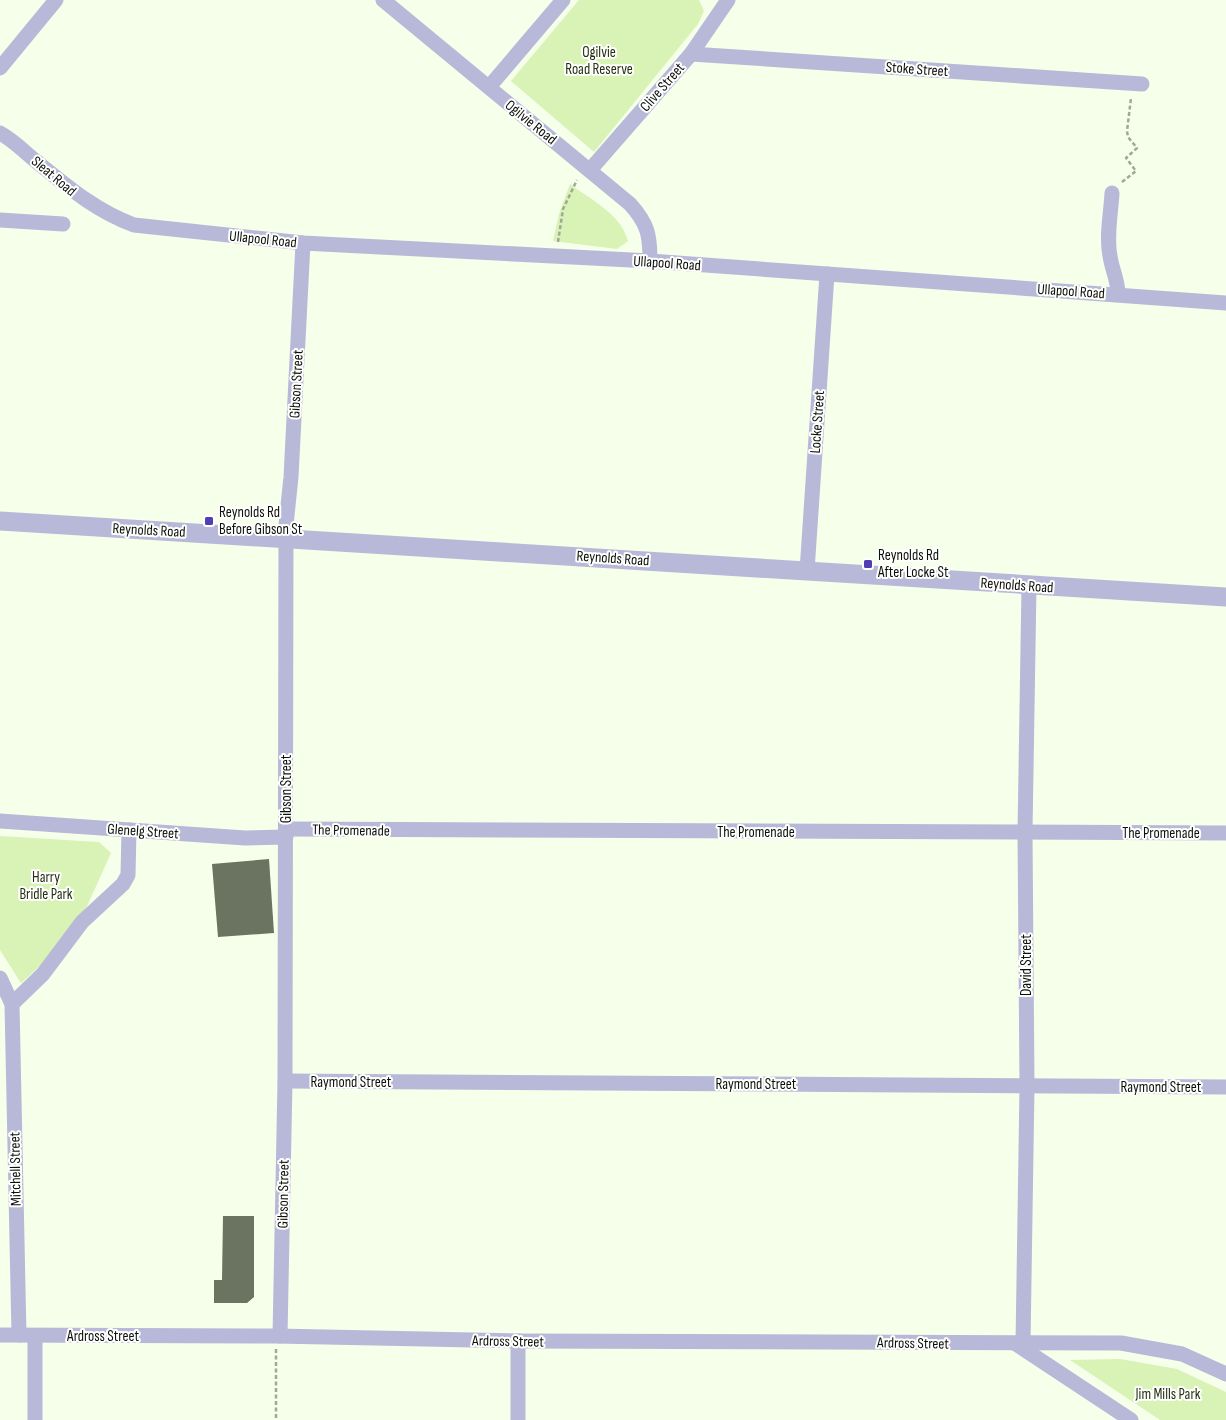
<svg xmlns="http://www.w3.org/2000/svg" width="1226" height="1420" font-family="'Sofia Sans Condensed',sans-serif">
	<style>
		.green { fill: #d8f3b5 }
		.building { fill: #6b7361 }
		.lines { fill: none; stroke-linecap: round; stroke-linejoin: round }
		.path { stroke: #a1a898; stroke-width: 2.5; stroke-dasharray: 4 2.5; stroke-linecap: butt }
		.minor { stroke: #b8b9d9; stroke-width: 15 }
		.tertiary { stroke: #b8b9d9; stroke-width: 19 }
		.poi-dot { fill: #513eb6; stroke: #fff; stroke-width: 2 }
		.labels { text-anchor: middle; stroke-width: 4; stroke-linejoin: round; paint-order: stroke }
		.park-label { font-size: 15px; fill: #243011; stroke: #fff }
		.street-label { font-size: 15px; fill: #0d1009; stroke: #fff }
		.poi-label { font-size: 15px; fill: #0d1009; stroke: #fff; text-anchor: start }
	</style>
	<rect width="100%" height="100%" fill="#f5ffea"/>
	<g class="green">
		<polygon points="579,0 699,0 704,11 698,24 594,152 511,81"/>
		<path d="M 570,184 C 591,200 621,214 628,241 L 617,249 L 553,241 L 559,214 Z"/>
		<polygon points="0,836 99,842 111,853 84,913 53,954 21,983 0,950"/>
		<polygon points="1120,1359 1177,1369 1226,1392 1226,1420 1160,1420 1070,1360"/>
	</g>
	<g class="building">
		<polygon points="269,859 274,933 218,937 212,864"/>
		<polygon points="223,1216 254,1216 254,1297 247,1303 214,1303 214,1280 222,1280"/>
	</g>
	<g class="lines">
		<g class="path">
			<polyline points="1122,182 1136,171 1126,158 1137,148 1128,137 1127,131 1131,98"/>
			<polyline points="558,242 563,209 577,180"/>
			<polyline points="276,1349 276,1420"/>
		</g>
		<g class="minor">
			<path d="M 383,0 L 630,204 C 648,224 650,235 650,261"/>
			<polyline points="691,54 1142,84"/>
			<polyline points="0,68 56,0"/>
			<polyline points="489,87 563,0"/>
			<path d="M 0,133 C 16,142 23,151 37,162 C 68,187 96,211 134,225 L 303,243 L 650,261 L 1226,303"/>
			<polyline points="590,170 691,54 728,0"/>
			<path d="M 1112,193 C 1111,213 1106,236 1110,256 C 1112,270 1118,280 1118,294"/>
			<polyline points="0,220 63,224"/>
			<polyline points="807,571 827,274"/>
			<polyline points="0,821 245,838 286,837"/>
			<polyline points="286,829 1226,833"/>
			<polyline points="0,978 12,1004 19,1335"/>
			<polyline points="12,1004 43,974 82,922 123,884 128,875 129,830"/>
			<polyline points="285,1081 1226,1087"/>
			<polyline points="0,1335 276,1336 518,1341 1121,1343 1182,1354 1226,1374"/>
			<polyline points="280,1336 285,1081 286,525 291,477 303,243"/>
			<polyline points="1016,1344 1131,1420"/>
			<polyline points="1023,1344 1027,1086 1025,832 1029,586"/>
			<polyline points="35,1420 35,1336"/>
			<polyline points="518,1420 518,1341"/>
		</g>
		<polyline class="tertiary" points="0,521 1226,597"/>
	</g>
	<g class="poi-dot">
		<rect x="204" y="516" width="10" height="10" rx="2.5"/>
		<rect x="863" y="559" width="10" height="10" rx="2.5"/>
	</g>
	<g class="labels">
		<g class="park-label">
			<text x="599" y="57">Ogilvie<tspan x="599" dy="17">Road Reserve</tspan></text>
			<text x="46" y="882">Harry<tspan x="46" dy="17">Bridle Park</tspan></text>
			<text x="1168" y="1399">Jim Mills Park</text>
		</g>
		<g class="street-label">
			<text transform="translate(917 69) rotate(4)" y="5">Stoke Street</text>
			<text transform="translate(662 87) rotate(-49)" y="5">Clive Street</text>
			<text transform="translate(531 122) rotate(39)" y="5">Ogilvie Road</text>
			<text transform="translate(54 176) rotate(40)" y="5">Sleat Road</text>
			<text transform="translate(263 239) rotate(6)" y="5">Ullapool Road</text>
			<text transform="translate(667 263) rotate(4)" y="5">Ullapool Road</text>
			<text transform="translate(1071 291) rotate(4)" y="5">Ullapool Road</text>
			<text transform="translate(296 384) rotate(-87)" y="5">Gibson Street</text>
			<text transform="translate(817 422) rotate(-86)" y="5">Locke Street</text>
			<text transform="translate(149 530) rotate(3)" y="5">Reynolds Road</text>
			<text transform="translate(613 558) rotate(4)" y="5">Reynolds Road</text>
			<text transform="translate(1017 585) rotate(4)" y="5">Reynolds Road</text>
			<text transform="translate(286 789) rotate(-90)" y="5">Gibson Street</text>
			<text transform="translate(351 830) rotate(1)" y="5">The Promenade</text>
			<text transform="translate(143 831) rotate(4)" y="5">Glenelg Street</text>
			<text x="756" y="837">The Promenade</text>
			<text x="1161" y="838">The Promenade</text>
			<text transform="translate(1026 965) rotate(-90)" y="5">David Street</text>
			<text x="351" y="1087">Raymond Street</text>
			<text x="756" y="1089">Raymond Street</text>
			<text x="1161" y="1092">Raymond Street</text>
			<text transform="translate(15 1169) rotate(-91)" y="5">Mitchell Street</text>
			<text transform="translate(283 1194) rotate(-89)" y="5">Gibson Street</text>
			<text x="103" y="1341">Ardross Street</text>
			<text transform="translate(508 1341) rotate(1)" y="5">Ardross Street</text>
			<text transform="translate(913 1343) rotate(1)" y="5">Ardross Street</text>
		</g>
		<g class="poi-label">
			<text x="219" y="517">Reynolds Rd<tspan x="219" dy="17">Before Gibson St</tspan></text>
			<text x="878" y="560">Reynolds Rd<tspan x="878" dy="17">After Locke St</tspan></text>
		</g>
	</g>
</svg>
